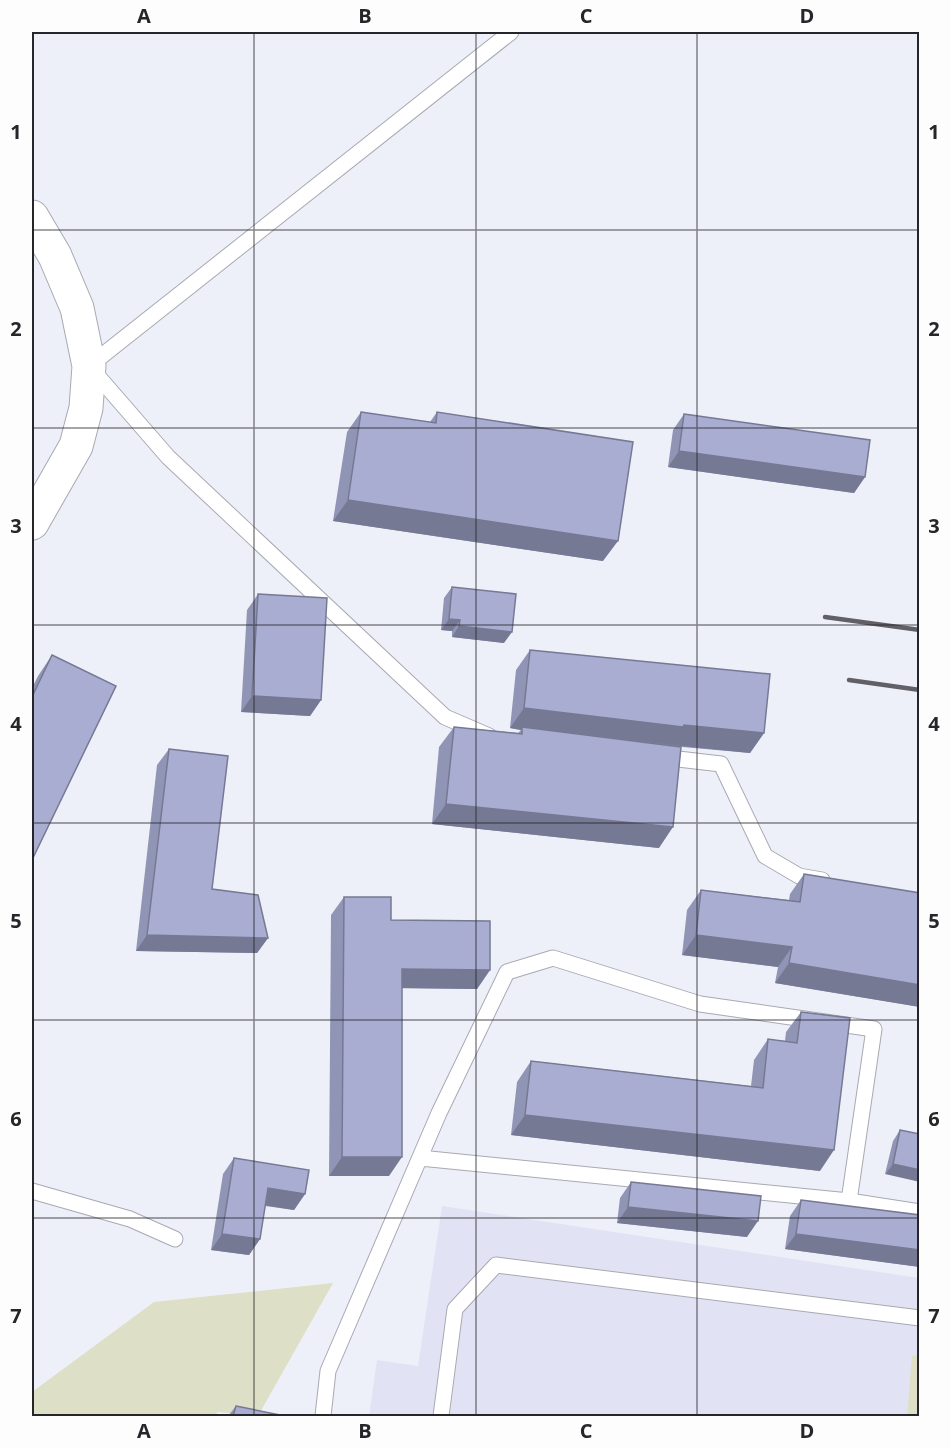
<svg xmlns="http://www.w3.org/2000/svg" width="951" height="1448" font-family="'Open Sans',sans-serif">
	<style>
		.built { fill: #e1e3f4 }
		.green { fill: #dddfc6 }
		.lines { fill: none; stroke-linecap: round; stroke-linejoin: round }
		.service-casing { stroke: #a8a9b2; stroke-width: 17 }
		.tertiary-casing { stroke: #a8a9b2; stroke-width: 35 }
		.service { stroke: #fff; stroke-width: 15 }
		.tertiary { stroke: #fff; stroke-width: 33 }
		.rail { stroke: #606066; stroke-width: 4.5 }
		.wall { fill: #9195b5 }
		.shaded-wall { fill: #767993 }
		.building { fill: #a9add2; stroke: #767993; stroke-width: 1.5 }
		.grid { fill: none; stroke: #26262a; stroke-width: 1.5; stroke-opacity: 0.55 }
		.neatline { fill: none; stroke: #26262a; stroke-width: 2 }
		.grid-label { font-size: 20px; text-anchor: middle; font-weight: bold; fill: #26262a }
	</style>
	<rect width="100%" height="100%" fill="#eef0f9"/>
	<polygon class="built" points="442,1206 919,1278 919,1416 369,1416 377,1360 418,1366"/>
	<g class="green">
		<polygon points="333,1283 258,1416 218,1412 214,1416 32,1416 32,1392 154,1302"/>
		<polygon points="919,1355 919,1416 907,1416 912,1356"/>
	</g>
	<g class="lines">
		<defs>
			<g id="service">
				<polyline points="489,736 445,717 168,457 89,366 511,32"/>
				<polyline points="661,757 721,764 765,856 799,876 822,880"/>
				<polyline points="32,1191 130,1219 175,1239"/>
				<polyline points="849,1201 920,1212"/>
				<polyline points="323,1416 328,1371 439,1113 507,972 553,958 700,1004 874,1029 849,1201 420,1158"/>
				<polyline points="441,1416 455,1309 496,1265 920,1318"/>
			</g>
			<polyline id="tertiary" points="32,217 55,256 77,308 89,366 86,408 76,446 32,523"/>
		</defs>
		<use href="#service" class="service-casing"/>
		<use href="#tertiary" class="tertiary-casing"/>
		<use href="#service" class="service"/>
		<use href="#tertiary" class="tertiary"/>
		<g class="rail">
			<polyline points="825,617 920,630"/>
			<polyline points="849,680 920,690"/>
		</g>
	</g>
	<g class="wall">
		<polygon points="361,412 430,422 437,412 603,561 333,521 347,432"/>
		<polygon points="684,414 865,477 854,493 668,467 673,430"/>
		<polygon points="452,587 504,643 452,637 452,631 441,630 444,598"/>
		<polygon points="258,594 321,700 310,716 241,712 247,610"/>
		<polygon points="530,650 764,733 750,753 671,746 659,848 432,824 439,747 454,727 518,733 521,730 510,728 516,670"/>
		<polygon points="52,655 32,860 32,688 38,676"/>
		<polygon points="169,749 212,889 268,938 257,953 136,951 157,765"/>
		<polygon points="804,874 920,893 920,1007 775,983 778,967 682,955 687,910 701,890 789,900 790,894"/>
		<polygon points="344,897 490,970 477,989 402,988 389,1176 329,1176 331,915"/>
		<polygon points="801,1012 820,1171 511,1135 517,1082 531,1061 751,1086 754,1060 768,1039 785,1041 786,1032"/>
		<polygon points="900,1130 920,1134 885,1174 893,1141"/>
		<polygon points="234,1158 305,1194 294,1210 265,1206 260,1239 249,1255 211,1250 223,1174"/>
		<polygon points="631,1182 747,1237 617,1223 620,1198"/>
		<polygon points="801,1200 920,1215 920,1267 785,1249 790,1216"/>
		<polygon points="236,1406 285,1416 228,1416"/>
	</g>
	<g class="shaded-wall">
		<polygon points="679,451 865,477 854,493 668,467"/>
		<polygon points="348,500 618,541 603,561 333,521"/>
		<polygon points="449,619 460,620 452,631 441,630"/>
		<polygon points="459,626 512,632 504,643 452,637"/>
		<polygon points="252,696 321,700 310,716 241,712"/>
		<polygon points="524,708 684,725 764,733 750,753 671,745 522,727 521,730 510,728"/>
		<polygon points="446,804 673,827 659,848 432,824"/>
		<polygon points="147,935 268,938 257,953 136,951"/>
		<polygon points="696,935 792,947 778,967 682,955"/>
		<polygon points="789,963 920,985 920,1007 775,983"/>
		<polygon points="402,969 490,970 477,989 389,988"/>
		<polygon points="525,1115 834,1150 820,1171 511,1135"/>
		<polygon points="342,1157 402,1157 389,1176 329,1176"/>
		<polygon points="893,1164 920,1170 920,1182 885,1174"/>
		<polygon points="268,1188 305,1194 294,1210 257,1204"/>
		<polygon points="628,1207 758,1221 747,1237 617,1223"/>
		<polygon points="222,1234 260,1239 249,1255 211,1250"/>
		<polygon points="796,1234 920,1250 920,1267 785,1249"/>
	</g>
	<g class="building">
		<polygon points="361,412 436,423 437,412 633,442 618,541 348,500"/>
		<polygon points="684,414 870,440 865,477 679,451"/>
		<polygon points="452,587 516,594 512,632 459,626 460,620 449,619"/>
		<polygon points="258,594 327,598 321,700 252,696"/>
		<polygon points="530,650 770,674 764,733 684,725 683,727 524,708"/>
		<polygon points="52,655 116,686 32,860 32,697"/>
		<polygon points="454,727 522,734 522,727 681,747 673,827 446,804"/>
		<polygon points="169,749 228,756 212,889 258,895 268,938 147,935"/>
		<polygon points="804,874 920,893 920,985 789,963 792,947 696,935 701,890 800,902"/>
		<polygon points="344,897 391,897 391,920 490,921 490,970 402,969 402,1157 342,1157"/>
		<polygon points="801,1012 850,1018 834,1150 525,1115 531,1061 763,1088 768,1039 797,1043"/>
		<polygon points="900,1130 920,1134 920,1170 893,1164"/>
		<polygon points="234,1158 309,1170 305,1194 268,1188 260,1239 222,1234"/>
		<polygon points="631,1182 761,1196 758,1221 628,1207"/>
		<polygon points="801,1200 920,1215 920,1250 796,1234"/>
		<polygon points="236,1406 285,1416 233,1416"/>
	</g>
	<path class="grid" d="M 254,32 L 254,1416M 476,32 L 476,1416M 697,32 L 697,1416M 32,230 L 920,230M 32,428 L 920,428M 32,625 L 920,625M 32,823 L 920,823M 32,1020 L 920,1020M 32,1218 L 920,1218"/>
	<rect width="951" height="1448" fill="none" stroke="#fdfdfd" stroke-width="66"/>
	<rect x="33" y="33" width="885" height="1382" class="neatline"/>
	<g class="grid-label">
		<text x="144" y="23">A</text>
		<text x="365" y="23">B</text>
		<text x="586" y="23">C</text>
		<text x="807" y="23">D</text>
		<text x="16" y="139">1</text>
		<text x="934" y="139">1</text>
		<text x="16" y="336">2</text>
		<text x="934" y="336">2</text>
		<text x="16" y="533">3</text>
		<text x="934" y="533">3</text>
		<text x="16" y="731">4</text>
		<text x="934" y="731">4</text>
		<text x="16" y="928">5</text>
		<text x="934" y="928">5</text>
		<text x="16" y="1126">6</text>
		<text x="934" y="1126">6</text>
		<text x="16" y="1323">7</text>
		<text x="934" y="1323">7</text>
		<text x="144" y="1438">A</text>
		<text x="365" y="1438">B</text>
		<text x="586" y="1438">C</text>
		<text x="807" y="1438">D</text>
	</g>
</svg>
